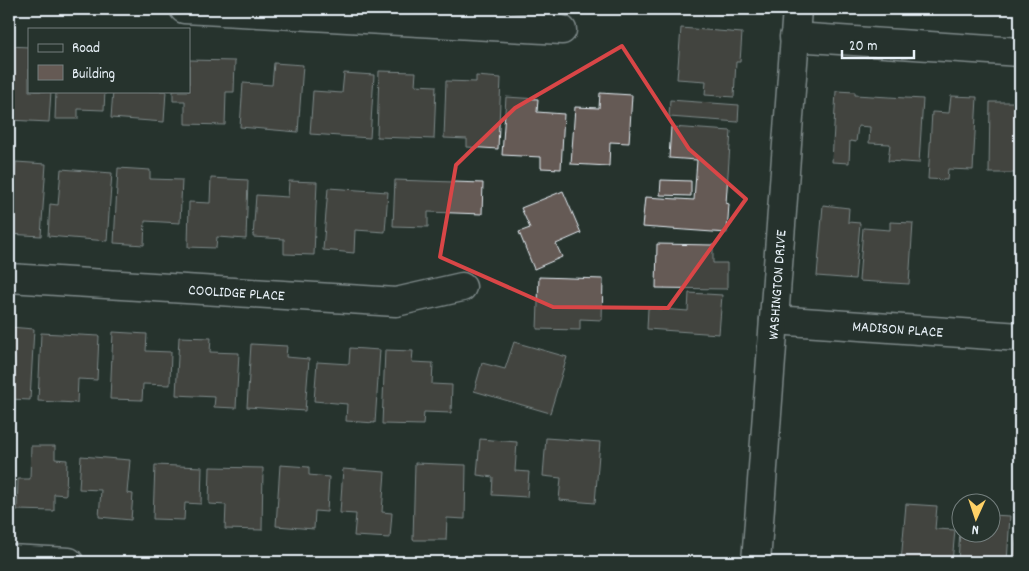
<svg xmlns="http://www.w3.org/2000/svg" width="1029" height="571" font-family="Dekko,sans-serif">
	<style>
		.building { fill: #655a54; stroke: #e8f1f8 }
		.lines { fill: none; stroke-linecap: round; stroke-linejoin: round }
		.street-casing { stroke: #e8f1f8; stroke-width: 31 }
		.street { stroke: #26332d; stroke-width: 28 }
		.marked { fill: none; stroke: #d94647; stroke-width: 4; stroke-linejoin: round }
		.labels { text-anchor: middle; stroke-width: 4; stroke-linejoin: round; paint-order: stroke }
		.street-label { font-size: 15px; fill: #e8f1f8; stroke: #26332d }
	</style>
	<rect width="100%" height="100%" fill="#26332d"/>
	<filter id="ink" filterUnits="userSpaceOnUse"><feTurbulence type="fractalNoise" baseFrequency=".02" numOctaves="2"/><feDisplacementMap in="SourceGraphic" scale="10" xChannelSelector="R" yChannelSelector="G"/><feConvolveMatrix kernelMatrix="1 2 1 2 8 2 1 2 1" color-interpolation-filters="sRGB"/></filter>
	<g filter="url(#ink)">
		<g class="building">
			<polygon points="676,9 729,9 728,15 676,11"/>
			<polygon points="681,28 742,33 740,62 736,62 734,97 705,95 706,81 677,79"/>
			<polygon points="9,46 29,47 29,91 51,91 49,122 9,120"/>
			<polygon points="189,60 235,61 234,92 226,92 225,125 185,124 185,101 173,101 173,91 189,91"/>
			<polygon points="274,63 303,65 298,132 240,127 243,83 272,85"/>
			<polygon points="379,71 416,72 415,85 436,86 434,139 377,137"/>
			<polygon points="344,73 374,75 370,138 310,134 313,91 342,93"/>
			<polygon points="476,76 501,78 498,149 467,147 467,139 444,138 446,81 476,82"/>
			<polygon points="56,91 105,91 104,110 78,109 78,119 55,119"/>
			<polygon points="113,91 166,91 164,122 111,118"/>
			<polygon points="836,91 855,92 855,95 923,99 919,163 888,161 890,144 869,143 870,127 858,126 856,142 850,141 849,163 832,162"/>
			<polygon points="600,93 632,95 629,143 610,142 609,166 571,164 575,107 599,108"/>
			<polygon points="951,96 977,97 973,170 948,169 947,180 928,179 932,112 949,113"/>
			<polygon points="506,97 538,99 537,112 564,114 561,169 541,168 541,157 502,155"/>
			<polygon points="670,100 739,105 738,122 669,117"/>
			<polygon points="990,102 1019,102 1019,115 1020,115 1020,173 989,173"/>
			<polygon points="671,127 731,131 726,203 729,204 727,233 642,227 645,197 694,200 697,160 669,158"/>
			<polygon points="16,162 46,164 41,236 9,234 9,179 15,179"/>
			<polygon points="118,168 150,170 150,179 182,180 180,223 145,221 144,245 114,243"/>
			<polygon points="61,169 112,173 107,241 48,236 50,204 58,205"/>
			<polygon points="211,178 248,180 246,239 217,237 216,248 188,247 189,202 210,203"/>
			<polygon points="395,180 483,183 482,214 428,212 428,227 393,226"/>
			<polygon points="661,180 691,181 691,196 660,195"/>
			<polygon points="289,181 317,182 314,255 284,254 284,239 253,237 256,195 288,197"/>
			<polygon points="328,188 388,192 385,232 355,230 354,253 323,250"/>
			<polygon points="563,191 581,233 556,244 562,257 534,269 519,232 530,228 521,208"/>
			<polygon points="823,205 849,208 848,222 860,223 855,279 817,276"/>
			<polygon points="890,222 913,223 909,284 859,281 863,228 890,230"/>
			<polygon points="657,244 713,245 713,263 727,263 727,289 656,288"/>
			<polygon points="539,277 603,279 602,320 580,319 580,330 537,329"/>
			<polygon points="689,293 722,295 719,334 647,329 648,308 688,311"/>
			<polygon points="9,327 34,329 30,400 9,399"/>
			<polygon points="113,332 147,334 146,351 171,352 170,385 143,384 142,400 110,399"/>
			<polygon points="41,333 99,336 97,380 78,379 77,403 38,401"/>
			<polygon points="179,337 211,338 210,352 239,353 236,408 214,407 215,397 176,395"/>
			<polygon points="514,342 567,357 550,413 474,391 482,363 505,369"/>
			<polygon points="251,344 287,346 286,357 309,359 305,411 247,407"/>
			<polygon points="350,348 380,350 375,423 346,421 347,404 314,401 317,362 349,364"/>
			<polygon points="385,350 413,351 412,362 433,363 432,384 452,385 451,413 424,412 423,425 382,424"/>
			<polygon points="546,438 600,442 595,503 559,500 561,478 543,476"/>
			<polygon points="480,439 517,442 515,471 529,472 527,497 492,495 493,477 477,475"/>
			<polygon points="31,446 55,446 55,459 67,460 66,495 54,494 54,511 17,510 18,479 30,479"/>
			<polygon points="81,456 130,460 127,493 133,494 131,520 99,517 101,490 79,489"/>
			<polygon points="415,463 466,465 465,519 447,518 446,540 413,540"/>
			<polygon points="155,465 202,467 201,504 185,503 184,520 153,519"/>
			<polygon points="280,465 309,467 309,475 329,477 327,512 315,511 314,529 276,526"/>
			<polygon points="210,467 263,468 262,530 225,529 226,505 209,504"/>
			<polygon points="343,469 385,472 382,512 392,513 390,538 354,536 356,514 340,513"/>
			<polygon points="906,504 937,506 935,529 955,530 952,562 933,560 933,562 901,562"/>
			<polygon points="1019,505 1020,506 1020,562 1014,562"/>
			<polygon points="961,513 962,534 992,534 992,515 1010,516 1007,562 958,562"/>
		</g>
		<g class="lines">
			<defs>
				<g id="street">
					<polyline points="184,9 562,30"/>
					<polyline points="794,37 1020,52"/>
					<path id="s1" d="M 9,278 L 396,302 L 462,287"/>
					<path id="s2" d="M 774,320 L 1020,337"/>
					<polyline points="9,559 69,562"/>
					<path id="s3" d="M 756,562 L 797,9"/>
				</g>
			</defs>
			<use href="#street" class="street-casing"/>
			<use href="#street" class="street"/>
		</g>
	</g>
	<path d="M0 0H1029V571H0ZM 622,46 L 689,149 L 746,199 L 668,308 L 553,307 L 440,257 L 456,165 L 515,108 Z" fill="#26332d" fill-opacity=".55" fill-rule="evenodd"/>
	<path class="marked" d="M 622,46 L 689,149 L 746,199 L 668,308 L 553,307 L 440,257 L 456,165 L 515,108 Z"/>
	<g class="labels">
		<g class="street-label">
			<text dy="5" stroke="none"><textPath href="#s3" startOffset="278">WASHINGTON DRIVE</textPath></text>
			<text dy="5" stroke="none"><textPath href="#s1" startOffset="228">COOLIDGE PLACE</textPath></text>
			<text dy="5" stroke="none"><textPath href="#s2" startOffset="124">MADISON PLACE</textPath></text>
		</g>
	</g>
	<rect width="1029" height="571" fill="none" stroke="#26332d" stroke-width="30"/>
	<rect x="15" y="15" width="999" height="541" fill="none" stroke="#e8f1f8" stroke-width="2" filter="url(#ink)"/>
	<rect x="28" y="28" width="162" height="65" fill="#26332d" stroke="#747f7e"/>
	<rect x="38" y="44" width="25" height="8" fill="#26332d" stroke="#747f7e"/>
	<text x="72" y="52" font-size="15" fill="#e8f1f8">Road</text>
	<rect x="38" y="65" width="25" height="15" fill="#655a54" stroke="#747f7e"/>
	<text x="72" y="78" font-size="15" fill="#e8f1f8">Building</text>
	<g transform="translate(976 518) rotate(183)"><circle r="24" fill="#26332d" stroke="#747f7e"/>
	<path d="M0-4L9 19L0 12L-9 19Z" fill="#ffd166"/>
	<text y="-8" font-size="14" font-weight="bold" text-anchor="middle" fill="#e8f1f8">N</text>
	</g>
	<path d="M842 50v8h72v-8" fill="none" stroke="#e8f1f8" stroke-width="2.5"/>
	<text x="849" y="50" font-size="15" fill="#e8f1f8" stroke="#26332d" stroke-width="4" paint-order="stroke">20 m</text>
</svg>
